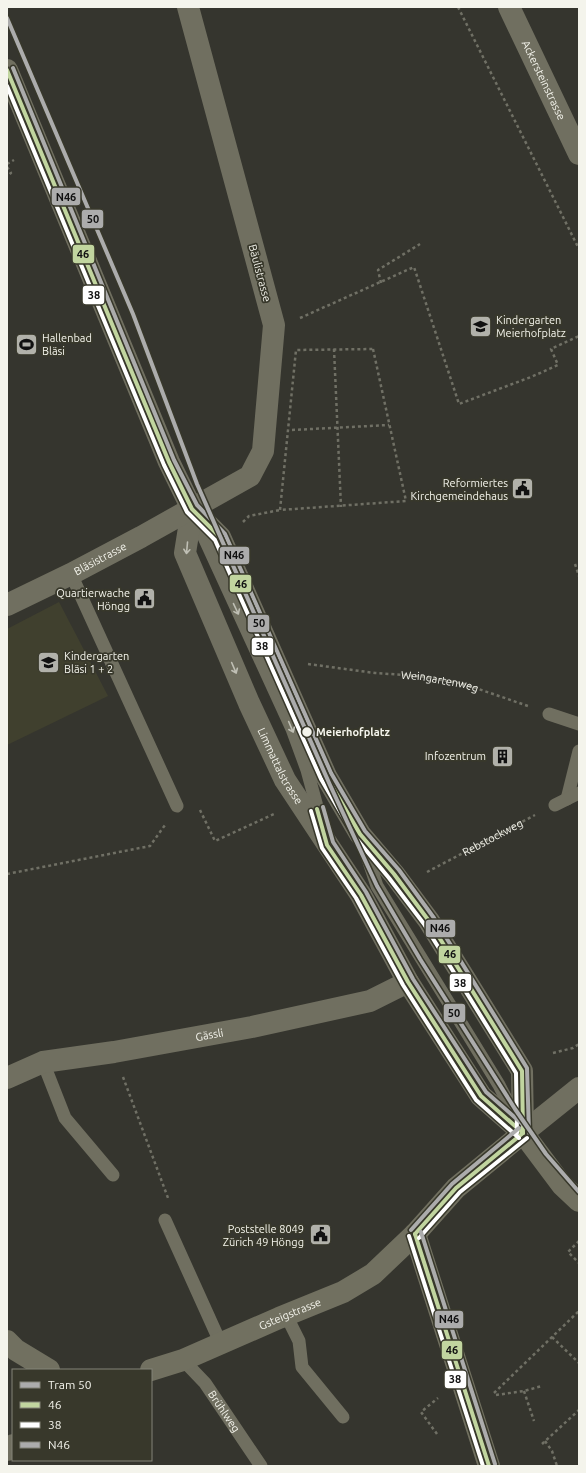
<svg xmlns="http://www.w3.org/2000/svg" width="586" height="1473" font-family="Ubuntu,sans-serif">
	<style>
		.built { fill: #40402e }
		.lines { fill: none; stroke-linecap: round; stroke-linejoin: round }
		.path { stroke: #707065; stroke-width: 2.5; stroke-dasharray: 3 3; stroke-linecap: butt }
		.lane { stroke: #706f60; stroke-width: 13 }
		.street { stroke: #706f60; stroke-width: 22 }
		.secondary { stroke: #717060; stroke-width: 22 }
		.bus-1-casing { stroke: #38382b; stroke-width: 7 }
		.bus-2-casing { stroke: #38382b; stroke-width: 7 }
		.bus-3-casing { stroke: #38382b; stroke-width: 7 }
		.bus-1 { stroke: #c1d59f; stroke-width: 4 }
		.bus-2 { stroke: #fff; stroke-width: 4 }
		.bus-3 { stroke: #acacac; stroke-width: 4 }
		.tram-1-casing { stroke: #38382b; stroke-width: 7 }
		.tram-1 { stroke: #acacac; stroke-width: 4 }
		.oneway { stroke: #bfbfb4 }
		.stop-dot { fill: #f4f4ec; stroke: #38382b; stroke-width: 1.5 }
		.labels { text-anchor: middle; stroke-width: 3.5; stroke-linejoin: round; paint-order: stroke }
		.street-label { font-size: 11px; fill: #f4f4ec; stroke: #38382b }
		.poi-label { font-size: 11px; fill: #f4f4ec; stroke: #38382b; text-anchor: end }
		.stop-label { font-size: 11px; font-weight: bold; fill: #f4f4ec; stroke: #38382b; text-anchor: start }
		.line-badge { stroke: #38382b; stroke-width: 1.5 }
		.pale-badge-label { font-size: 11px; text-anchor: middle; font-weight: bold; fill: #111 }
	</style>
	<rect width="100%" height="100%" fill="#35352e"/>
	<polygon class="built" points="59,602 108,696 7,745 7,629"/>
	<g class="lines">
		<g class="path">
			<polyline points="458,7 579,249"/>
			<polyline points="7,164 14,160"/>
			<polyline points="7,167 11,173 7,176"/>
			<polyline points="381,283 378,270 420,244"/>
			<polyline points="300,318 414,267 459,404 531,377 558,365 551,349 579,336"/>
			<polyline points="334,349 341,507"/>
			<polygon points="373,349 406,501 280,510 296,350"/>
			<polyline points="292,430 389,425"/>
			<polyline points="243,522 249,516 280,510"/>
			<polyline points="575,564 579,576"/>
			<path id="s1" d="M 308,664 L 375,673 L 420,676 L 464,684 L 528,706"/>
			<polyline points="200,810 215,841 274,814"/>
			<path id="s2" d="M 427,872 L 535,815"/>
			<polyline points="7,874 150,846 165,825"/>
			<polyline points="553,1053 573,1048 579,1044"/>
			<polyline points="123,1077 168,1198"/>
			<polyline points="579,1241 568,1252 579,1263"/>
			<polyline points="552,1337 579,1363"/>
			<polyline points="524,1391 534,1421"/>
			<polyline points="494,1393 579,1311"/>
			<polyline points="496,1395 524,1391 542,1386"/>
			<polyline points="437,1434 421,1412 438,1398"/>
			<polyline points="545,1441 552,1451 557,1466"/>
			<polyline points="542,1444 579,1410"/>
		</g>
		<g class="lane">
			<polyline points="196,520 292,729 307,770 322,825"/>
			<polyline points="71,574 177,806"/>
			<polyline points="549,714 579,724"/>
			<polyline points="567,799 579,751"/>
			<polyline points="555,805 579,793"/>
			<polyline points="364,847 377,886 499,1085 518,1122"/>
			<polyline points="43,1062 65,1118 113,1175"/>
			<polyline points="165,1220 221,1344"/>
			<polyline points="286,1315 299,1341 302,1367 343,1417"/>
			<path id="s3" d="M 183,1360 L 205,1383 L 261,1466"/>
		</g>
		<g class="street">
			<path id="s4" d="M 509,7 L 579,154"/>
			<polyline points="7,70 169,462 192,509 220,537 326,776 360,834 394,874 429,921 522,1071 523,1133"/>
			<path id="s5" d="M 192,509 L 185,553 L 249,703 L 285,780 L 361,895 L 408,982 L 481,1096 L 523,1133"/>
			<path id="s6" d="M 7,605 L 71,574 L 141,537 L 250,476 L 263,451 L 274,325 L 188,7"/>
			<path id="s7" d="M 7,1078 L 43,1062 L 114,1052 L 252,1027 L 370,1001 L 408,982"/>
			<polyline points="523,1133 579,1088"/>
			<polyline points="7,1450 13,1445"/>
		</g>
		<g class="secondary">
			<polyline points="415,1234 489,1466"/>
			<polyline points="7,1341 16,1350 49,1370"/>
			<path id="s8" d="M 151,1370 L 183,1360 L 279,1318 L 343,1292 L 373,1274 L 415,1234 L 456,1188 L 523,1133 L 562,1185 L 579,1201"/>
		</g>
		<defs>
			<g id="bus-1">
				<polyline points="7,70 169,462 192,509 220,537 326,776 360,834 394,874 429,921 522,1071 523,1133"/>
				<polyline points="317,809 327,845 361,895 408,982 481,1096 523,1133"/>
				<polyline points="415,1234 489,1466"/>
				<polyline points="415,1234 456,1188 523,1133"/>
			</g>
			<g id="bus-2">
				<polyline points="7,86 164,465 187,512 215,540 321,779 355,837 389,878 424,924 516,1073 517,1133"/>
				<polyline points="311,811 322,848 356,898 403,985 476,1100 519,1138"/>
				<polyline points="409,1236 483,1466"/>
				<polyline points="419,1238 460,1192 527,1138"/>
			</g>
			<g id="bus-3">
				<polyline points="13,68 174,460 197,505 225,534 331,773 365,831 399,870 434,918 527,1068 529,1133"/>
				<polyline points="323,807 333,842 366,892 413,979 486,1092 527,1128"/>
				<polyline points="411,1230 452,1184 519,1128"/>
				<polyline points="421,1232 495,1464"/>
			</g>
		</defs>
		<use href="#bus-1" class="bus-1-casing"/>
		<use href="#bus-2" class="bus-2-casing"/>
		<use href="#bus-3" class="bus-3-casing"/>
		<use href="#bus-1" class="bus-1"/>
		<use href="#bus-2" class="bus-2"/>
		<use href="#bus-3" class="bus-3"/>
		<defs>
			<polyline id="tram-1" points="7,18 133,314 197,484 330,785 377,886 420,959 515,1109 546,1154 579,1192"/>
		</defs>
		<use href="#tram-1" class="tram-1-casing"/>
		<use href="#tram-1" class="tram-1"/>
	</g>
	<defs><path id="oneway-shaft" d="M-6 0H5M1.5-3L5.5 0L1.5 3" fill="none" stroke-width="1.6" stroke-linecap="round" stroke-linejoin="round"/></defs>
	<g class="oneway">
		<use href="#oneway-shaft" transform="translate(187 548) rotate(95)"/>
		<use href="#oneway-shaft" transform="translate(236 609) rotate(65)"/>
		<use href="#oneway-shaft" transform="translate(234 668) rotate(67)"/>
		<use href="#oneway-shaft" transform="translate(291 727) rotate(67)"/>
	</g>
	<defs>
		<symbol id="school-square" viewBox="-11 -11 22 22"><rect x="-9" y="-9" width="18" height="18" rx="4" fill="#b1b1aa" stroke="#38382b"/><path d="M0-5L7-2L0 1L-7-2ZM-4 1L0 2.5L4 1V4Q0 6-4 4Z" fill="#111"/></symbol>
		<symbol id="stadium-square" viewBox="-11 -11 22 22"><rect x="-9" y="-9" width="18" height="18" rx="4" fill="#b1b1aa" stroke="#38382b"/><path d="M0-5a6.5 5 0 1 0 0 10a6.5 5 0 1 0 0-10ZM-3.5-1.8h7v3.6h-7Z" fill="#111"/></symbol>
		<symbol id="civic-square" viewBox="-11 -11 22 22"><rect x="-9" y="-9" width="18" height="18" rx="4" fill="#b1b1aa" stroke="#38382b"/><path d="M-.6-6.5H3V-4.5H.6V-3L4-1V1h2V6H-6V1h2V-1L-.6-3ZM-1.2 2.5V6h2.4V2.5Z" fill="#111"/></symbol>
		<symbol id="building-square" viewBox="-11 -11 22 22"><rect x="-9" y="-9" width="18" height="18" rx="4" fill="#b1b1aa" stroke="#38382b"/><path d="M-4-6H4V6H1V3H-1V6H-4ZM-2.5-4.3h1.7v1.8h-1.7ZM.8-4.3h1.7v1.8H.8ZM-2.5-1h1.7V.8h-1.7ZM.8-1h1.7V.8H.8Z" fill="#111"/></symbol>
	</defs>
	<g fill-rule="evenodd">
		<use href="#school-square" x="468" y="314" width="25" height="25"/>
		<use href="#stadium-square" x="14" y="332" width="25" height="25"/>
		<use href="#civic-square" x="510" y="476" width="25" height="25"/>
		<use href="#civic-square" x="132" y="586" width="25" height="25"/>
		<use href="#school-square" x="36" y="650" width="25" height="25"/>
		<use href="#building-square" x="490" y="744" width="25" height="25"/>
		<use href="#civic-square" x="308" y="1222" width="25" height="25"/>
	</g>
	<circle class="stop-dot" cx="307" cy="732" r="5.5"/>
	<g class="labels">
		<g class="street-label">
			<text dy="4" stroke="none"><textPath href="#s4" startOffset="81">Ackersteinstrasse</textPath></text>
			<text transform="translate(260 273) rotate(75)" y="4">Bäulistrasse</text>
			<text dy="4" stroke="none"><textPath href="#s6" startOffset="104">Bläsistrasse</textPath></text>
			<text dy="4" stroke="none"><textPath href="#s1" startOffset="133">Weingartenweg</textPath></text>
			<text dy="4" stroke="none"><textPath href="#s5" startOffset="278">Limmattalstrasse</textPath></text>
			<text dy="4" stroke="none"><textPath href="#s2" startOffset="74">Rebstockweg</textPath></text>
			<text dy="4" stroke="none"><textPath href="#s7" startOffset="208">Gässli</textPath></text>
			<text dy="4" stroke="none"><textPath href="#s8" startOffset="150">Gsteigstrasse</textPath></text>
			<text dy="4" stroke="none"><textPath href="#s3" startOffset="66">Brühlweg</textPath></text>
		</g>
		<g class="poi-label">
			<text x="496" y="324" text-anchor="start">Kindergarten<tspan x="496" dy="13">Meierhofplatz</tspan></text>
			<text x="42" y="342" text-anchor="start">Hallenbad<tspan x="42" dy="13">Bläsi</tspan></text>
			<text x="508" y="487">Reformiertes<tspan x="508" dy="13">Kirchgemeindehaus</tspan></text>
			<text x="130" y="597">Quartierwache<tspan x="130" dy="13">Höngg</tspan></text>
			<text x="64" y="660" text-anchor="start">Kindergarten<tspan x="64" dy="13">Bläsi 1 + 2</tspan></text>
			<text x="486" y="760">Infozentrum</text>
			<text x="304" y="1233">Poststelle 8049<tspan x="304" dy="13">Zürich 49 Höngg</tspan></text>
		</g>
		<g class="stop-label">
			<text x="316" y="736">Meierhofplatz</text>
		</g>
	</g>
	<g class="line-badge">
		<rect x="51" y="187" width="30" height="19" rx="4" fill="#acacac"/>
		<rect x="81" y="209" width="23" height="20" rx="4" fill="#acacac"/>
		<rect x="72" y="244" width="23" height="20" rx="4" fill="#c1d59f"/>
		<rect x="82" y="285" width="23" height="20" rx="4" fill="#fff"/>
		<rect x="219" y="546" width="31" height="19" rx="4" fill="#acacac"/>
		<rect x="229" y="574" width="23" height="19" rx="4" fill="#c1d59f"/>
		<rect x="247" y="614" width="23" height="19" rx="4" fill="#acacac"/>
		<rect x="251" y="637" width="23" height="19" rx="4" fill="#fff"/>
		<rect x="425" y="919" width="31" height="19" rx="4" fill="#acacac"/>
		<rect x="438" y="945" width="23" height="19" rx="4" fill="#c1d59f"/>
		<rect x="449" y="973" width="23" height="19" rx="4" fill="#fff"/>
		<rect x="443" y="1003" width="23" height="20" rx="4" fill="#acacac"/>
		<rect x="434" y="1310" width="30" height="19" rx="4" fill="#acacac"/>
		<rect x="441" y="1340" width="22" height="20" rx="4" fill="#c1d59f"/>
		<rect x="444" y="1370" width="23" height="19" rx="4" fill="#fff"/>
	</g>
	<g class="pale-badge-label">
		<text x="66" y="201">N46</text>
		<text x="93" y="223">50</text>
		<text x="83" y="258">46</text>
		<text x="94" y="299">38</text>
		<text x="234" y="559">N46</text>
		<text x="241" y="588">46</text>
		<text x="259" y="627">50</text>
		<text x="262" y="650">38</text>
		<text x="440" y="932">N46</text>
		<text x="450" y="958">46</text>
		<text x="460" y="987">38</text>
		<text x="454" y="1017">50</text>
		<text x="449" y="1323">N46</text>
		<text x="452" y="1354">46</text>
		<text x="455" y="1383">38</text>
	</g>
	<rect width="586" height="1473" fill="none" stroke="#f4f4ec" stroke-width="16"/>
	<rect x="12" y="1369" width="140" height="92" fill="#38382b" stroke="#838378"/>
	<rect x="20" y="1382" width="20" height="6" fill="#acacac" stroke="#838378"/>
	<text x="48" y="1389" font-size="12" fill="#f4f4ec">Tram 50</text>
	<rect x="20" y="1402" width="20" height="6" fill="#c1d59f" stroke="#838378"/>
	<text x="48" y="1409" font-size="12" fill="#f4f4ec">46</text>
	<rect x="20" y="1422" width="20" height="6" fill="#ffffff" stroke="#838378"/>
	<text x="48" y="1429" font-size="12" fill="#f4f4ec">38</text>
	<rect x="20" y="1442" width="20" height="6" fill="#acacac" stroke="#838378"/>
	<text x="48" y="1449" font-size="12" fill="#f4f4ec">N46</text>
</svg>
